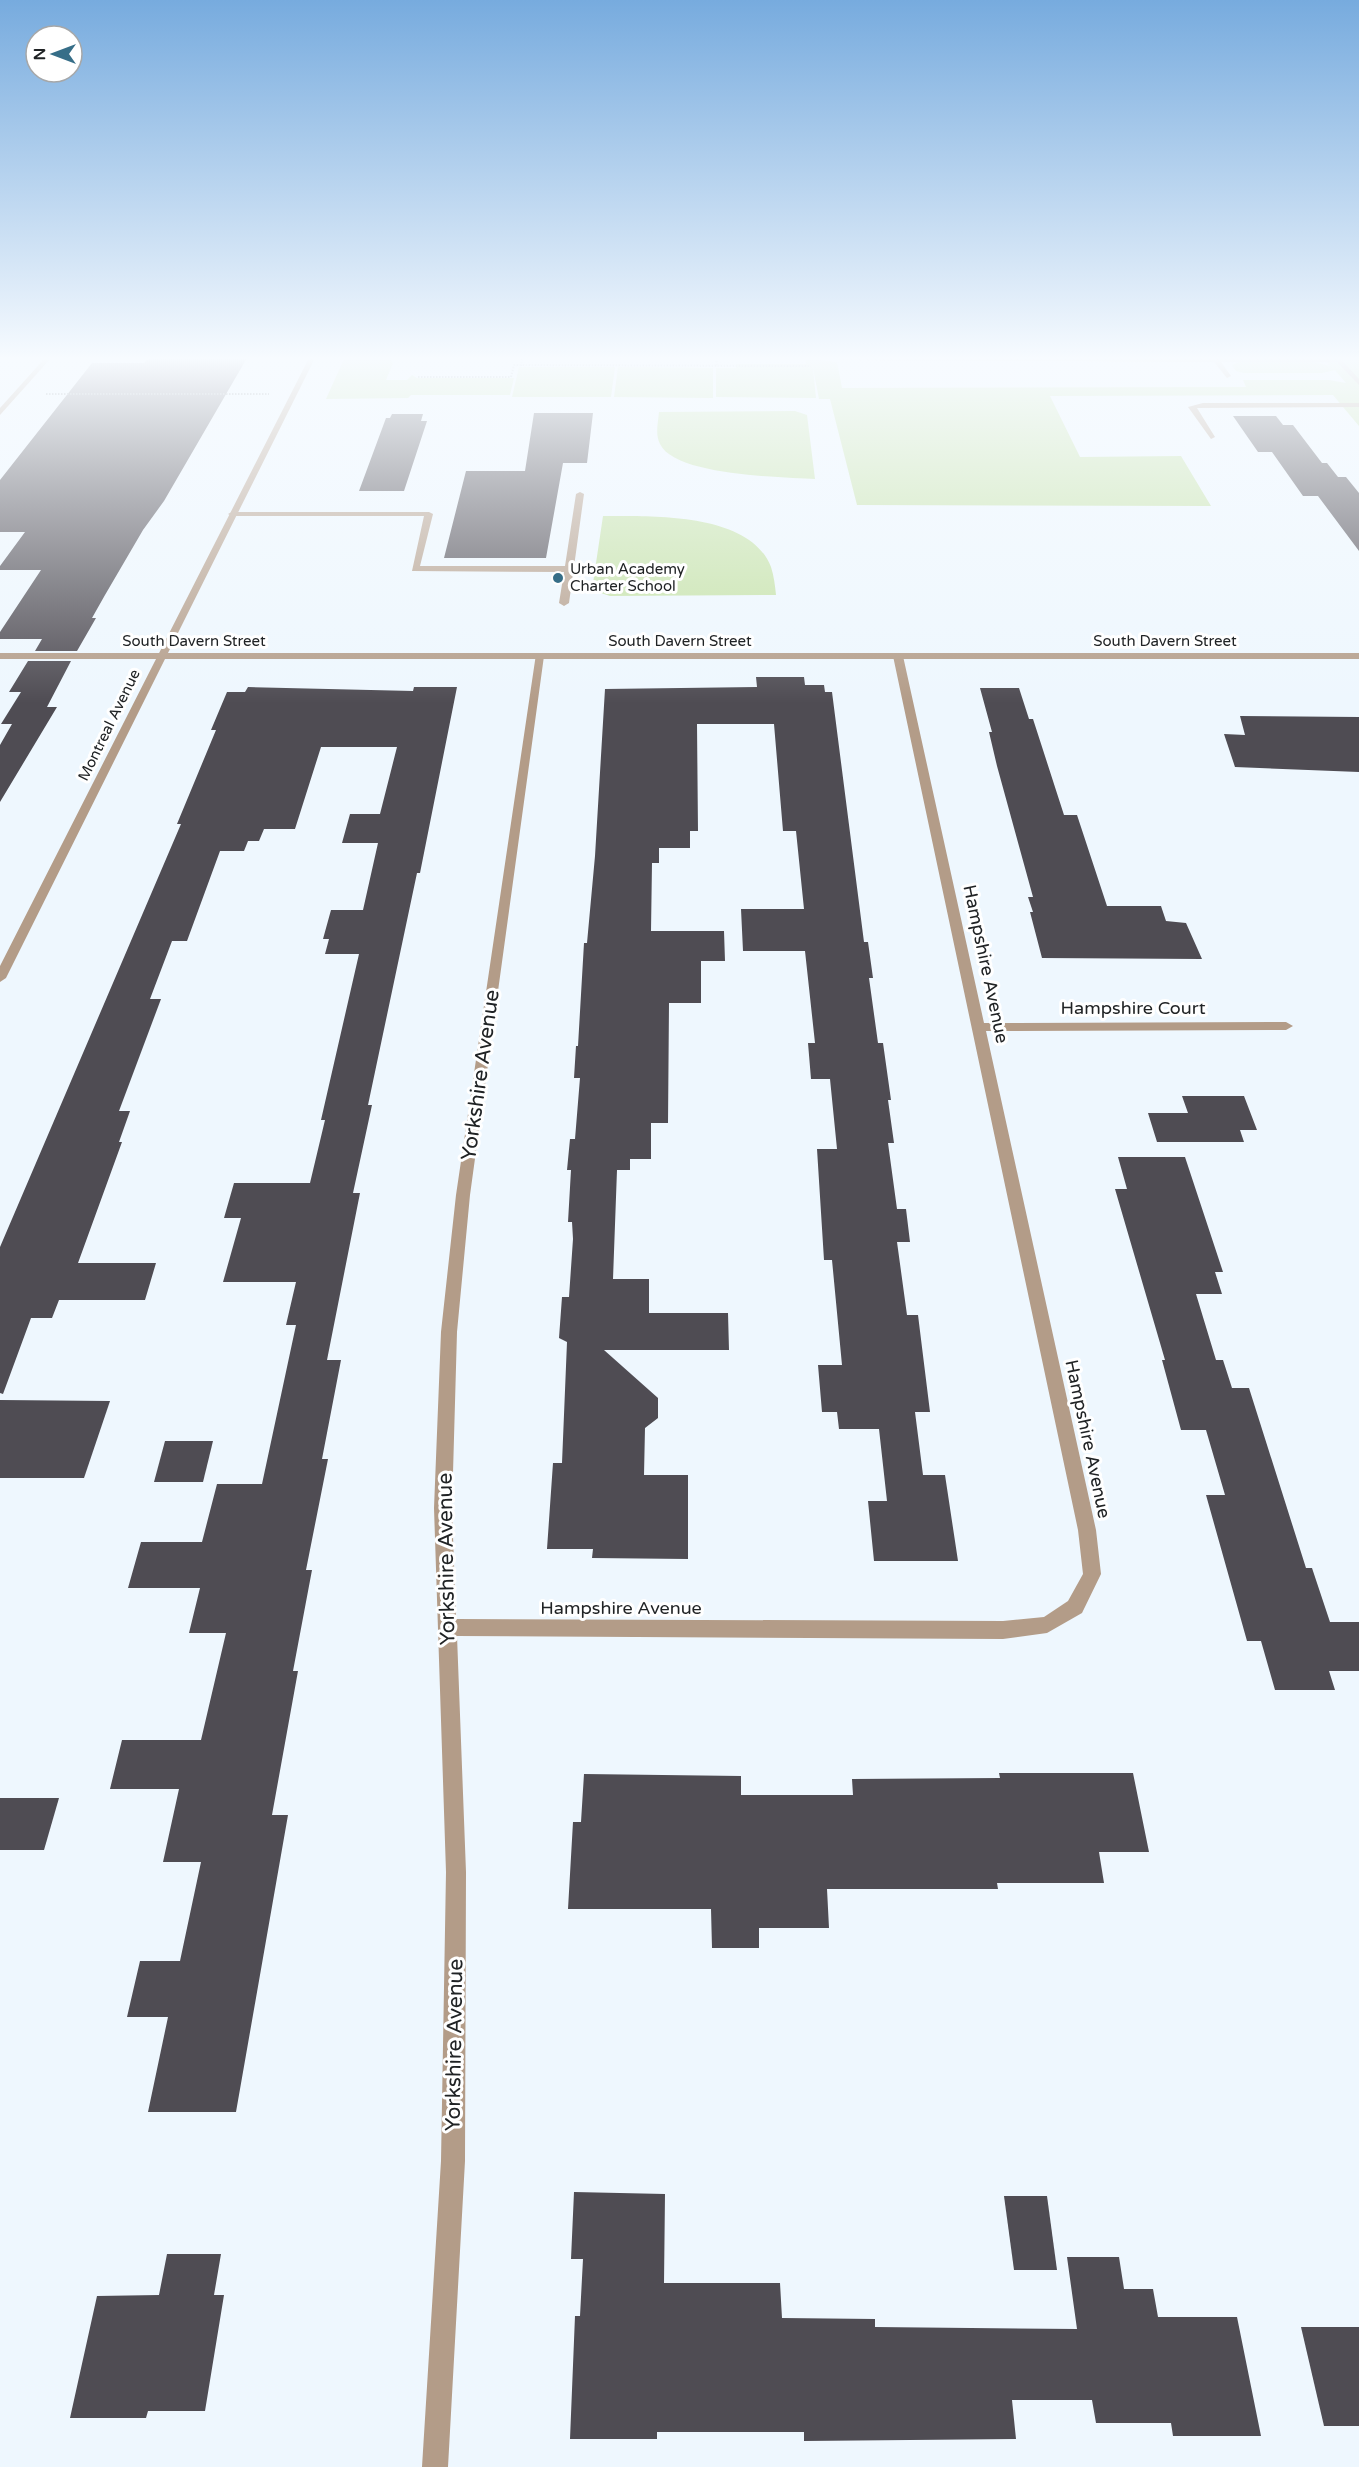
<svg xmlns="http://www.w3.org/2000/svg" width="1359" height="2467" font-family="'Varela Round',sans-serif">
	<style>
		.green { fill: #c4e1a4 }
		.building { fill: #4f4c53 }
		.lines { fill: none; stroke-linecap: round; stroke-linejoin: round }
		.path { stroke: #7e8388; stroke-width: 2; stroke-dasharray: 1.5 1.5; stroke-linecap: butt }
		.service { fill: #b39c88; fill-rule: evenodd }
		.minor { fill: #b39c88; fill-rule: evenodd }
		.tertiary { fill: #b39c88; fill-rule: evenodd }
		.poi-dot { fill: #366e88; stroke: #fff; stroke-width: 2 }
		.labels { text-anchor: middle; stroke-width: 6; stroke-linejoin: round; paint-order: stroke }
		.far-poi-label { font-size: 15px; fill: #202325; stroke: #fff; text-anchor: start }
		.far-street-label { font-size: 15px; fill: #202325; stroke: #fff }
		.street-label { font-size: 18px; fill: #202325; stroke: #fff }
		.near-street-label { font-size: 21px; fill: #202325; stroke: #fff }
	</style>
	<rect width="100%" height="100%" fill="#eef7fe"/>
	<g class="green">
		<polygon points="1324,358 1359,358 1359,426 1333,395 1050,396 1080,457 1181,456 1211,506 857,505 830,399 819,399 813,368 816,398 716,397 716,368 736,368 736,364 806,364 805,360 810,359 837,362 842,388 1246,387 1243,380 1329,380 1346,383 1335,370 1322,373 1244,373 1236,371 1232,365 1239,362 1314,362 1330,366"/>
		<polygon points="344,359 391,360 393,363 386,380 407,380 412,375 417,378 514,378 510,395 411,395 408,398 326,399"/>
		<polygon points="519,367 615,367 611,397 512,397"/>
		<polygon points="618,367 713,368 713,398 614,397"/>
		<path d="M 795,411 L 807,415 L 815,479 C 783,477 675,476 660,444 C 655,434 658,423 659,412 Z"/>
		<path d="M 603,516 C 651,516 750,512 771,567 C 774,576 775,586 776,595 L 610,596 L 592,590 Z"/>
	</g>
	<g class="building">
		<polygon points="149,358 247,358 164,501 143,530 105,595 92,618 96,618 77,651 35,651 42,639 0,639 0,632 41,570 0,570 0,566 25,532 0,532 0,480 92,363 144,363"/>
		<polygon points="534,413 593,413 587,463 563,463 546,558 444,558 466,471 525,471"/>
		<polygon points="392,414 423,414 421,421 427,421 404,491 359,491 386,418 390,418"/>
		<polygon points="1233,416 1276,416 1283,425 1293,425 1322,463 1327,463 1338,477 1346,477 1359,493 1359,551 1318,496 1303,496 1272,452 1258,452"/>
		<polygon points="28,661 71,661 47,707 57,707 0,802 0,745 12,724 1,724 21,692 9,692"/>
		<polygon points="756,677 804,677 805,685 824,685 825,692 832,692 864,942 868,942 873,978 869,978 878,1043 883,1043 891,1100 888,1100 894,1143 888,1143 897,1209 906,1209 910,1242 897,1242 907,1315 918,1315 930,1412 915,1412 923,1475 945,1475 958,1561 874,1561 868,1501 887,1501 879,1429 839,1429 837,1412 822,1412 818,1365 842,1365 832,1260 824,1260 817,1149 837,1149 830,1079 811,1079 808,1043 815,1043 805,951 743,951 741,909 804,909 796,831 783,831 774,724 697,724 698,831 690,831 690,848 659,848 659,863 652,863 651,931 724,931 725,961 701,961 701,1003 669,1003 668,1123 651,1123 651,1159 630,1159 630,1170 617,1170 613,1279 649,1279 649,1313 728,1313 729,1350 604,1350 658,1398 658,1418 645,1428 644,1475 688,1475 688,1559 592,1558 593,1549 547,1549 553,1463 562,1463 567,1342 559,1338 562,1297 569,1297 573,1239 572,1222 568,1222 571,1170 567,1170 570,1139 575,1139 580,1078 574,1078 576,1046 578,1046 584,943 587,943 595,856 605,689 757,687"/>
		<polygon points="248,687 413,691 414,687 457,687 420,873 417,873 368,1105 372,1105 353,1193 360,1193 327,1360 341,1360 322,1459 328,1459 306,1570 312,1570 293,1671 298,1671 272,1815 288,1815 236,2112 148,2112 168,2017 127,2017 140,1961 180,1961 201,1862 163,1862 179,1789 110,1789 122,1740 201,1740 226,1633 189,1633 200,1588 128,1588 141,1542 202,1542 217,1484 262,1484 296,1325 286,1325 296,1282 223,1282 241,1218 224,1218 234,1183 310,1183 325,1120 321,1120 359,954 325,954 329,939 323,939 331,910 363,910 378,843 342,843 350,814 380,814 397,747 321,747 295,829 264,829 259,841 248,841 244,851 220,851 187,941 172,941 150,999 161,999 119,1111 130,1111 119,1142 122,1142 78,1263 156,1263 145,1300 59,1300 52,1318 31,1318 3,1394 0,1393 0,1247 181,824 177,824 216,730 211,730 227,692 245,692"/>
		<polygon points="980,688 1019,688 1029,719 1033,719 1064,815 1077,815 1107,906 1161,906 1166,921 1186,923 1202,959 1042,958 1030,912 1033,912 1028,897 1033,897 997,766 989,732 992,732"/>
		<polygon points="1240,716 1359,717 1359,772 1235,767 1224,734 1245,735"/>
		<polygon points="1182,1096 1244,1096 1257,1130 1240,1130 1244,1142 1157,1142 1148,1113 1188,1113"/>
		<polygon points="1118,1157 1185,1157 1223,1272 1215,1272 1222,1294 1196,1294 1216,1360 1223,1360 1232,1388 1249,1388 1306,1568 1312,1568 1330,1622 1359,1622 1359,1671 1329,1671 1335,1690 1275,1690 1261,1641 1247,1641 1206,1495 1225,1495 1206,1430 1181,1430 1162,1360 1165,1360 1115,1189 1127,1189"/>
		<polygon points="0,1400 110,1401 84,1478 0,1478"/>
		<polygon points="165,1441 213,1441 203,1482 154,1482"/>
		<polygon points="999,1773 1133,1773 1149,1852 1099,1852 1104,1883 997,1883 998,1889 827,1889 829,1928 759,1928 759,1948 712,1948 711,1909 568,1909 573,1822 581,1822 584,1774 741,1776 741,1795 853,1795 852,1779 1000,1778"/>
		<polygon points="0,1798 59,1798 44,1850 0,1850"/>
		<polygon points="574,2192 665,2194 664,2283 780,2283 782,2318 875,2319 875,2327 1077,2329 1067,2257 1119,2257 1124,2289 1153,2289 1158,2317 1237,2317 1261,2436 1173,2436 1171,2423 1096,2423 1092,2400 1012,2400 1016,2439 804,2441 804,2432 657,2432 657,2439 570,2439 575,2316 580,2316 583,2259 571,2259"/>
		<polygon points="1004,2196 1047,2196 1057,2270 1014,2270"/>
		<polygon points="167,2254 221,2254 214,2295 224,2295 205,2411 148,2411 146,2418 70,2418 97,2296 159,2295"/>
		<polygon points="1301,2327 1359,2327 1359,2426 1324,2426"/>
	</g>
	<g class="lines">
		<g class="path">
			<polyline points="716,358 717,367"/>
			<polyline points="521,366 522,358"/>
			<polyline points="418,377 511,377 514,365 811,366"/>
			<polyline points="46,394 269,394"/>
		</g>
		<g class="service">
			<polygon points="836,358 1338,358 1341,360 1338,362 1221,362 1231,376 1227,378 1214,362 839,360"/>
			<polygon points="1203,403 1359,403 1359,407 1197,408 1215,437 1211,439 1188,407"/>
			<polygon points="580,492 584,494 569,603 564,606 559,603 564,572 412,571 424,516 232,516 228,514 232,512 429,512 433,514 420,566 565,566 576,494"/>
		</g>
		<g class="minor">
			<polygon points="45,358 51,358 0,415 0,408"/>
			<polygon points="0,653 160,653 165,656 160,659 0,659"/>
			<polygon points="898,653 903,656 984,1023 1286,1022 1293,1026 1286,1030 986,1031 1096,1530 1101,1574 1082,1613 1047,1633 1003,1639 457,1636 466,1872 465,2161 448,2467 422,2467 441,2161 446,1872 434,1508 441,1332 456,1195 536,654 544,656 470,1195 457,1332 452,1508 456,1619 1003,1621 1044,1617 1068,1601 1083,1574 1078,1530 893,656"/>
		</g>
		<g class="tertiary">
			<polygon points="309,358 315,358 168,653 1359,653 1359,659 165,659 6,978 0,982 0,966"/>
			<polygon points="1333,358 1340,358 1359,379 1359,385"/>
		</g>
	</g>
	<linearGradient id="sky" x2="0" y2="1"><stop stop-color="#77abde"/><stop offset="0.51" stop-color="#f7fbff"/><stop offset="1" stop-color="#f7fbff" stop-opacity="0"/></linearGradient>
	<rect width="1359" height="703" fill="url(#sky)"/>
	<circle class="poi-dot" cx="558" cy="578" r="6"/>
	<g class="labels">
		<g class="far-poi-label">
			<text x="570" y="574">Urban Academy<tspan x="570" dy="17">Charter School</tspan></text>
		</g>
		<g class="far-street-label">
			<text x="194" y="646">South Davern Street</text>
			<text x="680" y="646">South Davern Street</text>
			<text x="1165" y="646">South Davern Street</text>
			<text transform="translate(109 725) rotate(-64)" y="5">Montreal Avenue</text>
		</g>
		<g class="street-label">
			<text transform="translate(986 964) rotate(78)" y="6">Hampshire Avenue</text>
			<text x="1133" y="1014">Hampshire Court</text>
			<text transform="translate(1088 1439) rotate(78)" y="6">Hampshire Avenue</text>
			<text x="621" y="1614">Hampshire Avenue</text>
		</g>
		<g class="near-street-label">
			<text transform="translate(480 1075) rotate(-82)" y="7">Yorkshire Avenue</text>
			<text transform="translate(446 1559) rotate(-91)" y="7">Yorkshire Avenue</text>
			<text transform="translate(454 2045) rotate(-89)" y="7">Yorkshire Avenue</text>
		</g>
	</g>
	<g transform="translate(54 54) rotate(270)"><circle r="28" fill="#ffffff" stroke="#a6a7a8" stroke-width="1.5"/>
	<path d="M0-4.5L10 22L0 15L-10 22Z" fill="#366e88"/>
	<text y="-9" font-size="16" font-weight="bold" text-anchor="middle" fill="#202325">N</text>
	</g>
</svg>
